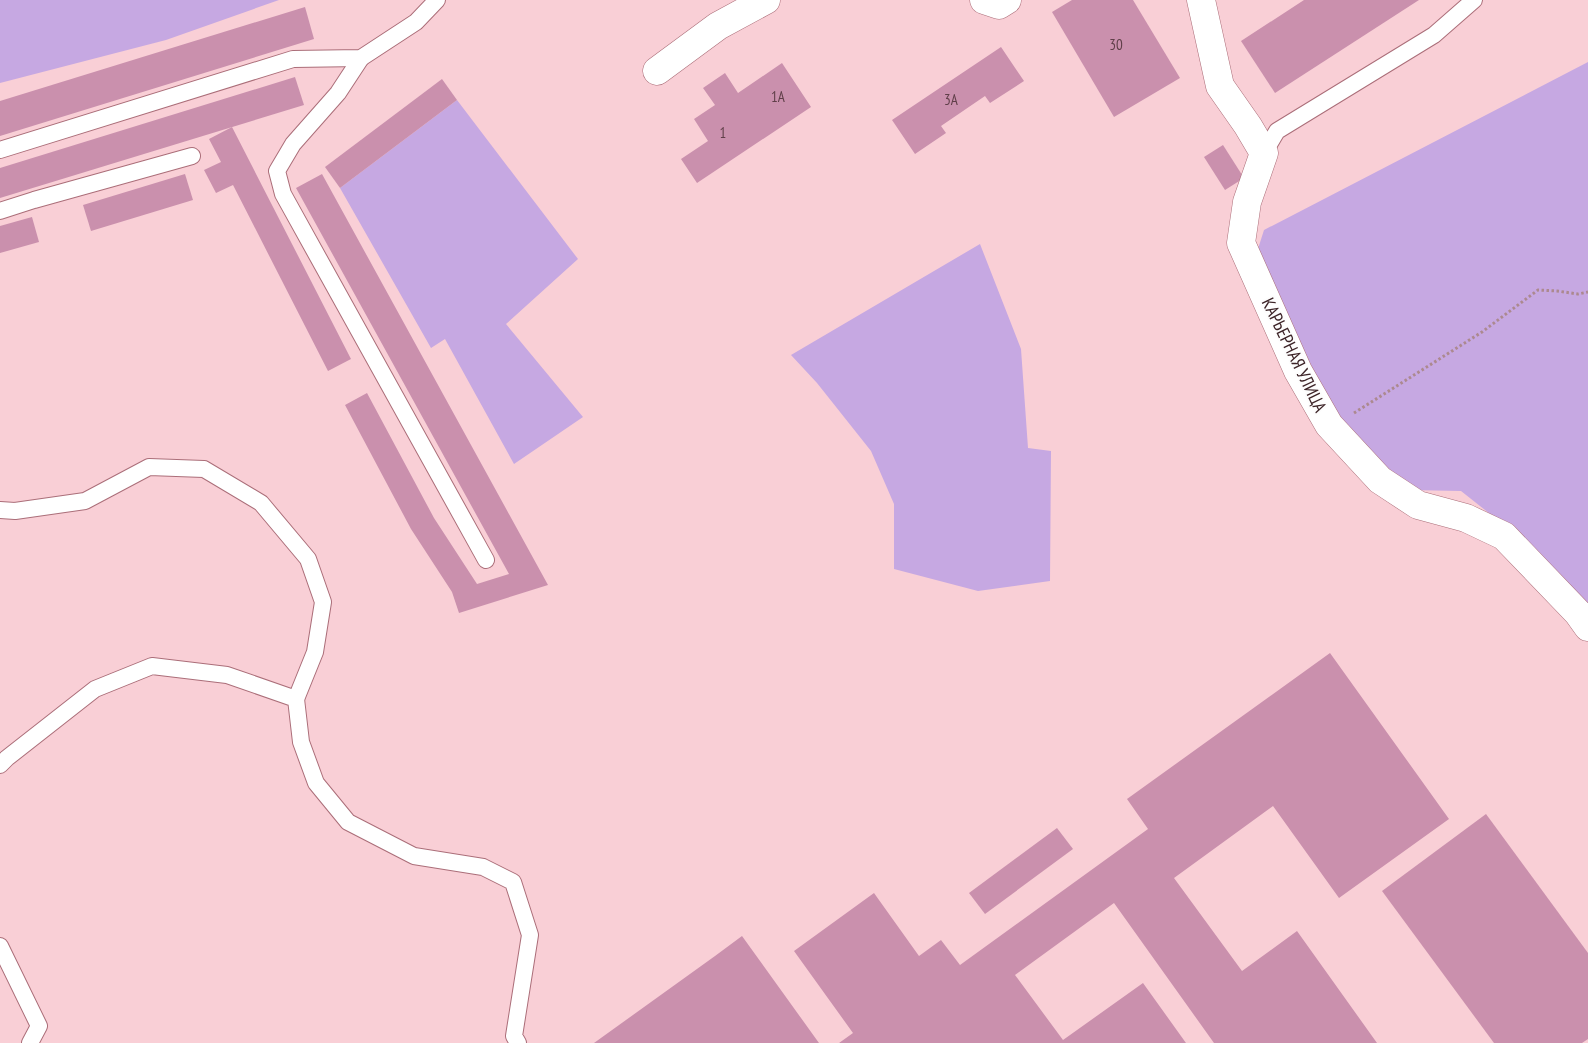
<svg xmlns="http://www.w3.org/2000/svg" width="1588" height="1043" font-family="'PT Sans Narrow',sans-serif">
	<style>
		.green { fill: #c6a8e2 }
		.building { fill: #ca90ad }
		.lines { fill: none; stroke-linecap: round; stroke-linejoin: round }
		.lane-casing { stroke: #ab6e79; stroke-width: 18 }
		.street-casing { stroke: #ab6e79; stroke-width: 29 }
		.path { stroke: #ac898f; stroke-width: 3; stroke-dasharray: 2.5 2.5; stroke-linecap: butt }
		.lane { stroke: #fff; stroke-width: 16 }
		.street { stroke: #fff; stroke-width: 28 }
		.labels { text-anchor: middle; stroke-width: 4; stroke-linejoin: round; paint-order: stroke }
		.number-label { font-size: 15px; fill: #603f49 }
		.street-label { font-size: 18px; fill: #3d2428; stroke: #fdfdfd }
	</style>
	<rect width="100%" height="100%" fill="#f9cfd6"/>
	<g class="green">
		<polygon points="0,0 279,0 166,40 0,83"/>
		<polygon points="1588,62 1588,613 1523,540 1461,491 1409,490 1357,445 1326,395 1256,255 1264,230"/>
		<polygon points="457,100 578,259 506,324 583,417 514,464 445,339 431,348 340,188"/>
		<polygon points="980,244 1021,349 1028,448 1051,451 1050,581 978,591 894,569 894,504 871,451 817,383 791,355"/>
	</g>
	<g class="building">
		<polygon points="1072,0 1133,0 1180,78 1114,117 1052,12"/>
		<polygon points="1304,0 1419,0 1275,93 1241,41"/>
		<polygon points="305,7 314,39 0,136 0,101"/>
		<polygon points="1001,47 1024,81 990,103 985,96 941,126 946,133 915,154 892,120"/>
		<polygon points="782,63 811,107 697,183 681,159 708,141 694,119 715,105 703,88 725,73 738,93"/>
		<polygon points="295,77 304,105 0,198 0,168"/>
		<polygon points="442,79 457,100 340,188 325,167"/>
		<polygon points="232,127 351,359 328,371 233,185 216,193 204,170 221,162 209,139"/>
		<polygon points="1223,145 1244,178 1225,190 1204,157"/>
		<polygon points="185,174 193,200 91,231 83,205"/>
		<polygon points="322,174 548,585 459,613 452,592 411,529 345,405 367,393 434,518 477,584 509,574 296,188"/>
		<polygon points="32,217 39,242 0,253 0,226"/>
		<polygon points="1330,653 1449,819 1339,898 1273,806 1174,878 1242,971 1297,931 1377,1043 1214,1043 1114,903 1015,975 1063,1040 1143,983 1186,1043 839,1043 853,1033 794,951 874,893 919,956 941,940 960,965 1148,829 1127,799"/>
		<polygon points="1486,814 1588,953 1588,1039 1582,1043 1494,1043 1382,891"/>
		<polygon points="1057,828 1073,849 985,914 969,893"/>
		<polygon points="742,936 819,1043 594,1043 715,956"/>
	</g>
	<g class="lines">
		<defs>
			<g id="lane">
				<polyline points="361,58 338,93 293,144 277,171 283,194 486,560"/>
				<polyline points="0,150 293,59 361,58 416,22 437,0"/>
				<polyline points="1264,153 1277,131 1434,35 1474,0"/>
				<polyline points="0,211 34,200 192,156"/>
				<polyline points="0,510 15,511 85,501 149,467 204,469 261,503 308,559 323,602 315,652 296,699"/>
				<polyline points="0,765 7,758 95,689 152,666 227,675 296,699 301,742 316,783 348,822 414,856 483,867 513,882 530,935 514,1036 518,1043"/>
				<polyline points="0,946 39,1026 30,1043"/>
			</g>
			<g id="street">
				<polyline points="984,0 999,5 1007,0"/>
				<polyline points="1201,0 1220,86 1248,126 1264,153 1247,202 1241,243 1298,371 1329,425 1380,480 1418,505 1466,518 1504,536 1578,613 1588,627"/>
				<polyline points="657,71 718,26 766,0"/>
			</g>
		</defs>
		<use href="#lane" class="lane-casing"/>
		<use href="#street" class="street-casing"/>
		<polyline class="path" points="1354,413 1482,332 1538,290 1557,291 1578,294 1588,292"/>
		<use href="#lane" class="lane"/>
		<use href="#street" class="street"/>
	</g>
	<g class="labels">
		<g class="number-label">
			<text x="1116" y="50">30</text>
			<text x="778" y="102">1А</text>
			<text x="951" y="105">3А</text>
			<text x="723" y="138">1</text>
		</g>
		<g class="street-label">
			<text transform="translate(1294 355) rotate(64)" y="6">КАРЬЕРНАЯ УЛИЦА</text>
		</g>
	</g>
</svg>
